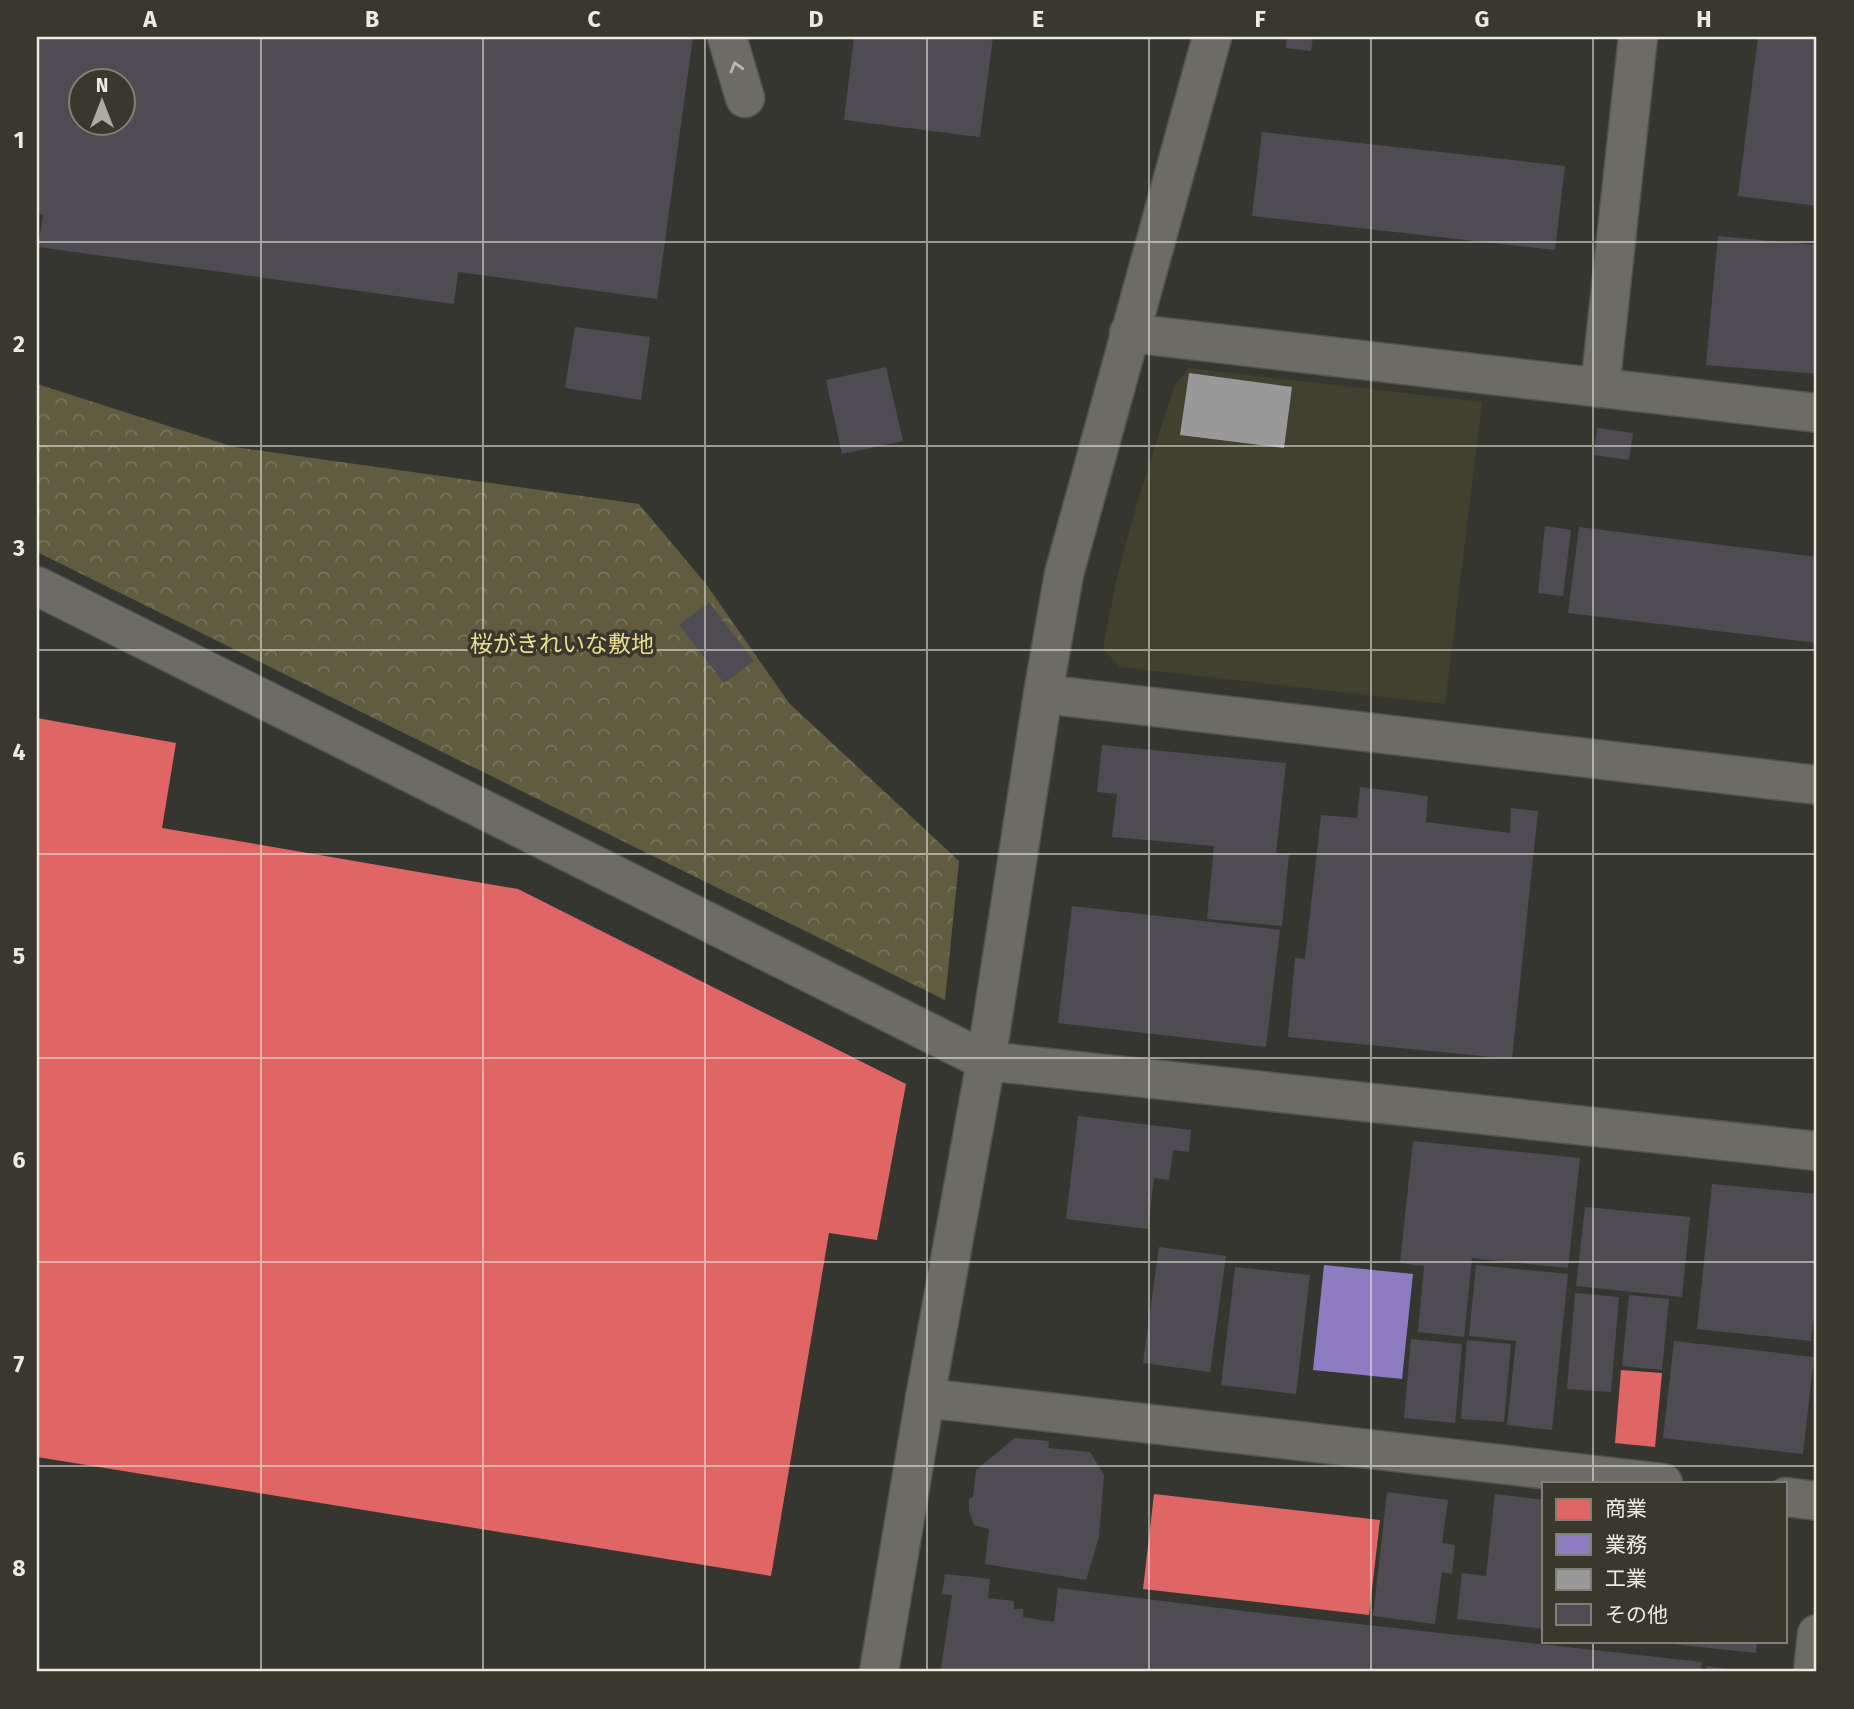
<svg xmlns="http://www.w3.org/2000/svg" width="1854" height="1709" font-family="'Fira Sans','Noto Sans JP',sans-serif">
	<style>
		.built { fill: #42402e }
		.forest { fill: url(#forest-crowns) }
		.shops { fill: #e06666 }
		.offices { fill: #8e7cc3 }
		.industry { fill: #999 }
		.building { fill: #4e4c52; fill-rule: evenodd }
		.lines { fill: none; stroke-linecap: round; stroke-linejoin: round }
		.minor-casing { stroke: #53534d; stroke-width: 41 }
		.minor { stroke: #6c6b66; stroke-width: 38 }
		.oneway { stroke: #b9b8b1 }
		.grid { fill: none; stroke: #ecebe3; stroke-width: 2; stroke-opacity: 0.55 }
		.labels { text-anchor: middle; stroke-width: 7; stroke-linejoin: round; paint-order: stroke }
		.park-label { font-size: 23px; fill: #ebdd92; stroke: #3a382c }
		.neatline { fill: none; stroke: #ecebe3; stroke-width: 2.5 }
		.grid-label { font-size: 23px; text-anchor: middle; font-weight: bold; fill: #ecebe3 }
	</style>
	<defs>
		<pattern id="forest-crowns" width="20" height="18" patternUnits="userSpaceOnUse" patternTransform="scale(1.75)"><rect width="20" height="18" fill="#615c40"/><path d="M2 6a3 3 0 1 1 6 0M12 15a3 3 0 1 1 6 0" fill="none" stroke="#78745b"/></pattern>
	</defs>
	<rect width="100%" height="100%" fill="#363630"/>
	<polygon class="built" points="1189,368 1482,402 1445,704 1120,667 1103,649 1116,582 1133,517 1174,386"/>
	<polygon class="forest" points="37,384 234,447 639,504 706,584 789,703 959,861 945,1000 37,552"/>
	<g class="shops">
		<polygon points="37,718 176,743 162,828 518,889 906,1084 877,1240 829,1233 771,1576 37,1457"/>
		<polygon points="1621,1370 1662,1373 1655,1447 1615,1443"/>
		<polygon points="1154,1494 1380,1520 1369,1615 1143,1589"/>
	</g>
	<polygon class="offices" points="1324,1265 1413,1274 1402,1379 1313,1370"/>
	<polygon class="industry" points="1189,373 1292,387 1284,448 1180,435"/>
	<g class="building">
		<path d="M 37,37 L 693,37 L 657,299 L 458,272 L 454,304 L 38,247 L 43,215 L 37,214 ZM 80,80 L 122,80 L 122,122 L 80,122 Z"/>
		<polygon points="854,37 993,37 980,137 844,120"/>
		<polygon points="1287,37 1313,37 1311,51 1286,48"/>
		<polygon points="1758,37 1817,37 1817,206 1738,196"/>
		<polygon points="1262,132 1565,166 1555,250 1252,216"/>
		<polygon points="1718,236 1817,245 1817,374 1706,365"/>
		<polygon points="575,327 650,337 641,400 565,388"/>
		<polygon points="886,367 903,441 842,454 826,380"/>
		<polygon points="1597,428 1633,433 1629,460 1594,455"/>
		<polygon points="1545,526 1571,530 1563,596 1538,593"/>
		<polygon points="1579,527 1817,557 1817,643 1568,613"/>
		<polygon points="709,602 754,661 724,683 679,625"/>
		<polygon points="1102,745 1286,763 1276,853 1289,854 1282,926 1207,919 1214,846 1112,837 1117,794 1097,792"/>
		<polygon points="1360,787 1428,796 1426,822 1510,833 1511,808 1538,811 1512,1059 1288,1037 1295,958 1305,959 1321,815 1357,818"/>
		<polygon points="1072,906 1280,930 1266,1047 1058,1023"/>
		<polygon points="1078,1116 1191,1130 1189,1152 1173,1150 1169,1180 1154,1178 1148,1229 1066,1219"/>
		<polygon points="1413,1141 1580,1158 1568,1268 1472,1258 1464,1337 1418,1332 1424,1266 1400,1263"/>
		<polygon points="1712,1184 1817,1194 1817,1286 1811,1341 1697,1329"/>
		<polygon points="1585,1207 1690,1217 1682,1297 1576,1286"/>
		<polygon points="1159,1247 1226,1256 1210,1372 1143,1363"/>
		<polygon points="1476,1265 1568,1274 1552,1430 1507,1425 1516,1341 1469,1336"/>
		<polygon points="1235,1267 1310,1275 1296,1394 1221,1385"/>
		<polygon points="1575,1293 1619,1297 1611,1392 1567,1389"/>
		<polygon points="1629,1295 1669,1299 1662,1370 1622,1366"/>
		<polygon points="1411,1339 1462,1344 1455,1423 1404,1418"/>
		<polygon points="1467,1340 1511,1344 1504,1422 1461,1419"/>
		<polygon points="1674,1341 1814,1357 1803,1454 1663,1438"/>
		<polygon points="1015,1438 1049,1441 1048,1448 1090,1452 1104,1475 1099,1537 1086,1580 985,1564 989,1529 974,1525 969,1511 969,1499 973,1497 976,1470"/>
		<polygon points="1387,1492 1448,1500 1442,1543 1455,1545 1452,1574 1442,1572 1435,1624 1373,1616"/>
		<polygon points="1495,1494 1544,1500 1544,1629 1457,1619 1462,1573 1486,1576"/>
		<polygon points="945,1574 990,1579 988,1598 1014,1601 1014,1609 1023,1609 1023,1617 1054,1622 1058,1588 1277,1615 1702,1662 1701,1672 943,1672 941,1669 952,1595 942,1594"/>
		<polygon points="1663,1641 1757,1641 1756,1653 1663,1643"/>
		<polygon points="1707,1666 1741,1671 1741,1672 1707,1672"/>
	</g>
	<g class="lines">
		<defs>
			<g id="minor">
				<polyline points="727,37 745,98"/>
				<polyline points="1129,333 1817,413"/>
				<polyline points="1600,388 1638,37"/>
				<polyline points="37,586 986,1061 1817,1151"/>
				<polyline points="1043,694 1817,785"/>
				<polyline points="925,1398 1663,1483"/>
				<polyline points="1786,1497 1817,1501"/>
				<polyline points="879,1672 925,1398 986,1061 1043,694 1064,574 1212,37"/>
				<polyline points="1813,1672 1817,1634"/>
			</g>
		</defs>
		<use href="#minor" class="minor-casing"/>
		<use href="#minor" class="minor"/>
	</g>
	<defs><path id="oneway-chevron" d="M-2-3.5L2.5 0L-2 3.5" fill="none" stroke-width="1.6" stroke-linecap="round" stroke-linejoin="round" transform="scale(1.75)"/></defs>
	<use class="oneway" href="#oneway-chevron" transform="translate(736 67) rotate(-106)"/>
	<path class="grid" d="M 261,37 L 261,1672M 483,37 L 483,1672M 705,37 L 705,1672M 927,37 L 927,1672M 1149,37 L 1149,1672M 1371,37 L 1371,1672M 1593,37 L 1593,1483M 37,242 L 1817,242M 37,446 L 1817,446M 37,650 L 1817,650M 37,854 L 1817,854M 37,1058 L 1817,1058M 37,1262 L 1817,1262M 37,1466 L 1817,1466M 1593,1641 L 1593,1672"/>
	<g class="labels">
		<g class="park-label">
			<text x="562" y="652">桜がきれいな敷地</text>
		</g>
	</g>
	<rect width="1854" height="1709" fill="none" stroke="#3a382c" stroke-width="77"/>
	<rect x="1542" y="1482" width="245" height="161" fill="#3a382c" stroke="#818075" stroke-width="2"/>
	<rect x="1556" y="1499" width="35" height="21" fill="#e06666" stroke="#818075" stroke-width="2"/>
	<text x="1605" y="1516" font-size="21" fill="#ecebe3">商業</text>
	<rect x="1556" y="1534" width="35" height="21" fill="#8e7cc3" stroke="#818075" stroke-width="2"/>
	<text x="1605" y="1552" font-size="21" fill="#ecebe3">業務</text>
	<rect x="1556" y="1569" width="35" height="21" fill="#999999" stroke="#818075" stroke-width="2"/>
	<text x="1605" y="1586" font-size="21" fill="#ecebe3">工業</text>
	<rect x="1556" y="1604" width="35" height="21" fill="#4e4c52" stroke="#818075" stroke-width="2"/>
	<text x="1605" y="1622" font-size="21" fill="#ecebe3">その他</text>
	<g transform="translate(102 102)"><circle r="33" fill="#3a382c" stroke="#818075" stroke-width="2"/>
	<path d="M0-5L12 26L0 18L-12 26Z" fill="#acaca4"/>
	<text y="-10" font-size="19" font-weight="bold" text-anchor="middle" fill="#ecebe3">N</text>
	</g>
	<rect x="38" y="38" width="1777" height="1632" class="neatline"/>
	<g class="grid-label">
		<text x="150" y="27">A</text>
		<text x="372" y="27">B</text>
		<text x="594" y="27">C</text>
		<text x="816" y="27">D</text>
		<text x="1038" y="27">E</text>
		<text x="1260" y="27">F</text>
		<text x="1482" y="27">G</text>
		<text x="1704" y="27">H</text>
		<text x="19" y="148">1</text>
		<text x="19" y="352">2</text>
		<text x="19" y="556">3</text>
		<text x="19" y="760">4</text>
		<text x="19" y="964">5</text>
		<text x="19" y="1168">6</text>
		<text x="19" y="1372">7</text>
		<text x="19" y="1576">8</text>
	</g>
</svg>
